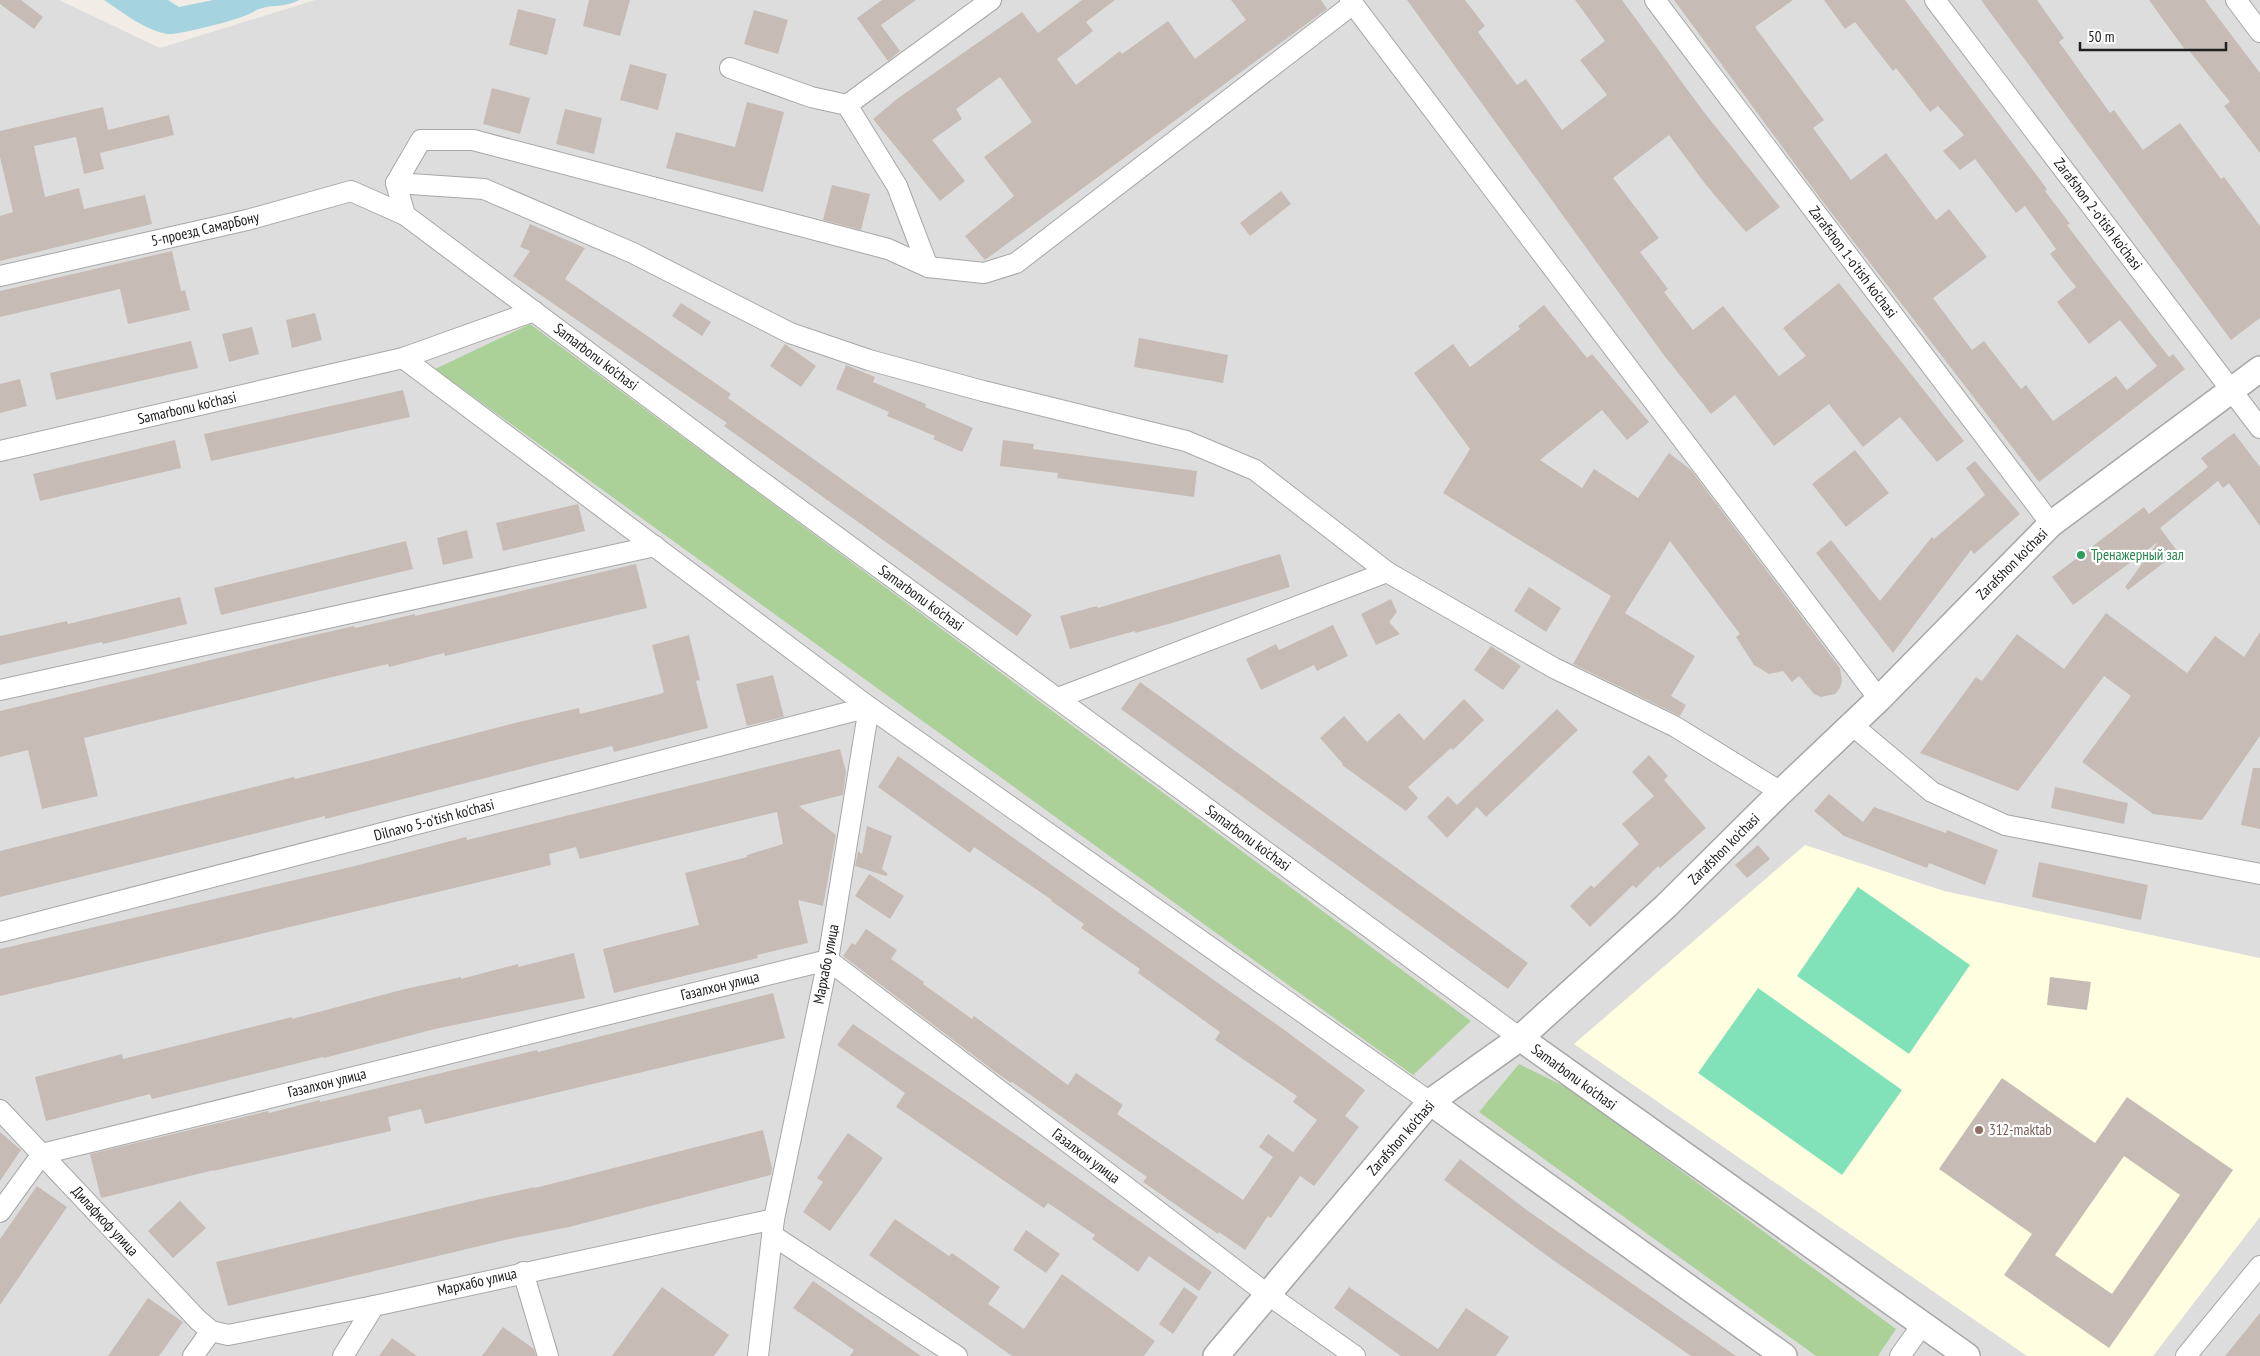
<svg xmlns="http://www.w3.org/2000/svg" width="2260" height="1356" font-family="'PT Sans Narrow',sans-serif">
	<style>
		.residential { fill: #dedddd }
		.education { fill: #fffee0 }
		.forest { fill: #abd199 }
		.pitch { fill: #81e2ba }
		.water { fill: #a5d4e0 }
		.building { fill: #c6bcb5; fill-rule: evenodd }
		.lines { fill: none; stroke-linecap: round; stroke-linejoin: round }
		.minor-casing { stroke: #a7a7a7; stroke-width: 22 }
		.tertiary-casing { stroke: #a7a7a7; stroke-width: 28 }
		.minor { stroke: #fff; stroke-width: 20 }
		.tertiary { stroke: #fff; stroke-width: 25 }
		.leisure-dot { fill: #2e9e5b; stroke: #fff; stroke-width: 2 }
		.education-dot { fill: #8d6e63; stroke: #fff; stroke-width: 2 }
		.labels { text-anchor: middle; stroke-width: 4.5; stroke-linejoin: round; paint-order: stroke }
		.street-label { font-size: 15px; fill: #202020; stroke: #fff }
		.leisure-label { font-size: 15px; fill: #27864d; stroke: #fff; text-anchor: start }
		.education-label { font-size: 15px; fill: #785e54; stroke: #fff; text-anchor: start }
	</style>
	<rect width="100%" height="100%" fill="#f1ede6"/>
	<polygon class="residential" points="0,0 59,0 160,48 315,0 2260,0 2260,1356 0,1356"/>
	<polygon class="education" points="1805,845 1944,891 2260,958 2260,1217 2153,1356 2027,1356 1574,1044"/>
	<g class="forest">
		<polygon points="530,324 1471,1021 1413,1075 435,369"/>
		<polygon points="1519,1064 1570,1089 1896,1329 1878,1356 1816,1356 1479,1112"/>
	</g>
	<g class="pitch">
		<polygon points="1858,887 1970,965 1909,1054 1797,976"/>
		<polygon points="1758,988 1902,1090 1842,1175 1698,1073"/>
	</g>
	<path class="water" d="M 104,0 L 168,0 L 179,7 L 213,0 L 299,0 C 285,8 274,4 259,9 C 255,10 253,13 249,14 C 238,20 178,35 168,34 C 146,31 122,12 104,0 Z"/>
	<g class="building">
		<polygon points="0,0 21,0 43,17 34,29 0,4"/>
		<polygon points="589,0 630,0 620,36 583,26"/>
		<polygon points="882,0 916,0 881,25 900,51 888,61 857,18"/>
		<polygon points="1082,0 1115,0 1086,22 1093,31 1057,59 1076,85 1120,51 1122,54 1168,21 1195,59 1246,20 1231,0 1321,0 1327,9 985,260 965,236 1014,196 984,157 1032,122 1000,77 956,109 962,119 932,140 965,181 940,201 873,119 897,99 1022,12 1038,33"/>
		<polygon points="1407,0 1465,0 1485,26 1478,32 1517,85 1526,79 1562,130 1607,95 1580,60 1605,41 1575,0 1622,0 1703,111 1780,207 1746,232 1706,185 1669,135 1613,178 1659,238 1640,252 1668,289 1664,292 1693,330 1723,306 1779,376 1806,356 1783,328 1839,283 1964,441 1937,462 1900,417 1863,447 1829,404 1774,446 1735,395 1711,414 1663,354"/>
		<polygon points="1674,0 1793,0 1755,27 1824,120 1813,128 1851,180 1886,153 1936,220 1949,209 1987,257 1933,298 1972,350 1984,341 2021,389 2026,385 2053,421 2116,376 2127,390 2157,366 2120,320 2089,344 2057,302 2076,287 2050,254 2056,249 2025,206 2016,213 1975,159 1960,170 1943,151 1964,135 1938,106 1930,112 1896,68 1893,71 1855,22 1845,29 1824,0 1905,0 2047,189 2045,191 2070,224 2067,225 2108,279 2169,357 2173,354 2185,369 2039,482 1820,198"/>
		<polygon points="1981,0 2037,0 2064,38 2059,42 2110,113 2114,110 2143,150 2180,123 2221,179 2224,177 2260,226 2260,318 2231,340"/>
		<polygon points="2149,0 2205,0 2260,73 2260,153 2224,106 2230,102 2187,48 2185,50"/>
		<polygon points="518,9 556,19 547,55 509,45"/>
		<polygon points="754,10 788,20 778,54 744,44"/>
		<polygon points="630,64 667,74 658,110 620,100"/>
		<polygon points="492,88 530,98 520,134 483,124"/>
		<polygon points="747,102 784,112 763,192 666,168 676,132 735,147"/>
		<polygon points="103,107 108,130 169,115 174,135 100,153 104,169 84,174 76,137 34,146 45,197 79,188 84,209 145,195 152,224 0,261 0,216 13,212 0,157 0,131"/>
		<polygon points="565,109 602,118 594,154 556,144"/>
		<polygon points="832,185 870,194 861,230 823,220"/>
		<polygon points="1281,191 1291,204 1250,236 1240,223"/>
		<polygon points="530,224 585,248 565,279 731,394 728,398 1032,615 1017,636 724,426 727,423 513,276 530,251 520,247"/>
		<polygon points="172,251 181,291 185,290 190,310 128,324 120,289 0,317 0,291"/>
		<polygon points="681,303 711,322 702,336 672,316"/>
		<polygon points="1544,305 1587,358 1592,354 1649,422 1627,440 1602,410 1540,460 1582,488 1594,469 1638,498 1669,453 1691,470 1840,668 1842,681 1840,688 1835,694 1821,697 1814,694 1799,676 1792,682 1783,671 1769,674 1754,665 1736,637 1740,634 1670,541 1625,613 1695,656 1671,696 1686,705 1680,716 1573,664 1611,596 1443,493 1470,449 1414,373 1453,344 1470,367 1520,329 1518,326"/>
		<polygon points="315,313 322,340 292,348 286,320"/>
		<polygon points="252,327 259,354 229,362 222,334"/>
		<polygon points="1139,338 1228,355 1223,383 1134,367"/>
		<polygon points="191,341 198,368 56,400 50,373"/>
		<polygon points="785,344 816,366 801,387 770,366"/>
		<polygon points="846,365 875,377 873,382 926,404 925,407 973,428 962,452 933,439 935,436 887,416 889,412 836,389"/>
		<polygon points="20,379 27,406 0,413 0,384"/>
		<polygon points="403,390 410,417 211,461 204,434"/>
		<polygon points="2234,433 2260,467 2260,526 2229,483 2223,488 2218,481 2160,528 2178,552 2128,590 2125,587 2158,542 2073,605 2052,577 2144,507 2149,514 2208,467 2201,458"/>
		<polygon points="175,440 181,468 40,501 33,474"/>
		<polygon points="1003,440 1034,444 1033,449 1197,471 1194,497 1057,478 1058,473 1000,466"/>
		<polygon points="1855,450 1889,493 1846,527 1812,484"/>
		<polygon points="1975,461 2020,514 1974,554 1971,550 1893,653 1816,553 1831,540 1880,601 1932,537 1934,539 1985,495 1966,468"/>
		<polygon points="578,504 585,531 503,551 496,523"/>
		<polygon points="467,530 473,558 443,565 437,538"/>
		<polygon points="406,541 413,569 221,615 214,588"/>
		<polygon points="1280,554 1290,587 1172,623 1135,633 1135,631 1070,649 1060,616 1097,606 1098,608"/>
		<polygon points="636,564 647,608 445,656 444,653 389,667 388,664 328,678 84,738 98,796 42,809 28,750 0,757 0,711 297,639 354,626 355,628 415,614 415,616"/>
		<polygon points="1529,587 1561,608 1546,632 1514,611"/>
		<polygon points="180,597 187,624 103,644 102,642 0,665 0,636 67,621 68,624"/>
		<polygon points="1391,599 1397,612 1389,622 1400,634 1376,645 1361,614"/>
		<polygon points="2106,613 2187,673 2215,636 2244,657 2260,632 2260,736 2202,820 2153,814 2082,762 2131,696 2104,676 2018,791 1920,753 1976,677 1982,681 2017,634 2064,669"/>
		<polygon points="1333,625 1348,656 1317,671 1314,665 1261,690 1246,659 1276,644 1279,650"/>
		<polygon points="689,635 700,680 696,681 708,728 614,752 612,746 552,761 325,819 325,816 0,897 0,851 294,777 295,779 368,761 519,722 579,708 580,714 660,694 664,692 652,645"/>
		<polygon points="1491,646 1521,666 1503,690 1474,670"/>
		<polygon points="773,675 784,717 747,726 736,684"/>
		<polygon points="1140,682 1528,963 1508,989 1121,709"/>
		<polygon points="1464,699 1484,720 1453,750 1451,748 1408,787 1418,798 1406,811 1342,765 1343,764 1320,738 1344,716 1367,742 1399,713 1424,740"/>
		<polygon points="1557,709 1578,730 1486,817 1477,807 1447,838 1427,817 1448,796 1457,805"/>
		<polygon points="840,749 846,772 843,795 799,806 836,835 823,906 798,900 808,943 757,955 758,958 614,993 603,949 699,925 685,873 747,857 747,855 783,844 777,812 580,859 576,847 549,854 551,865 0,996 0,949 355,866 466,837 467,840"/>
		<polygon points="1649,755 1668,776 1664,780 1706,828 1660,868 1658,866 1636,888 1633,885 1590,927 1570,906 1591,885 1594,888 1639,844 1622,824 1654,796 1632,772"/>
		<polygon points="898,756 1283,1029 1365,1090 1345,1116 1359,1127 1314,1186 1300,1176 1271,1218 1268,1216 1245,1250 1219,1232 1218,1234 1143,1182 1147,1177 1012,1082 1011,1083 994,1071 843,956 852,943 855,945 866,929 897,950 891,959 924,982 923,984 972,1019 974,1016 1068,1085 1076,1073 1123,1105 1117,1114 1243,1200 1273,1157 1259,1147 1268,1134 1293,1152 1317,1120 1293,1102 1297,1096 1215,1040 1220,1032 1138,973 1140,969 1081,928 1084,924 1051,901 1052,900 974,847 970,853 878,787"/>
		<polygon points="2253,768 2260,768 2260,829 2241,825"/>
		<polygon points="2055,787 2128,803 2124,824 2051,808"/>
		<polygon points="1829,794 1863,822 1874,807 1946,833 1947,830 1998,850 1985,885 1929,863 1927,868 1844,836 1814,811"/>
		<polygon points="867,826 892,836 882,869 888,874 886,876 855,866 858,851 862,854"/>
		<polygon points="1758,845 1770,859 1747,878 1735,865"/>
		<polygon points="2039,862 2148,885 2141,920 2032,897"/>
		<polygon points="869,874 904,896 890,919 855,896"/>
		<polygon points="574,953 585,998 435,1029 324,1058 323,1057 152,1099 150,1094 46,1121 35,1077 122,1054 123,1059 292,1017 292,1019 405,989 461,977 461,979 518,964 518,967"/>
		<polygon points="2050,977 2091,982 2087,1010 2047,1005"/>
		<polygon points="773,993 785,1038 425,1124 421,1109 388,1117 391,1131 213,1171 214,1170 101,1198 90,1154 268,1111 269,1113 320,1100 320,1102 537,1050 538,1052"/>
		<polygon points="853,1024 1021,1138 1212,1272 1199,1291 1149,1256 1138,1272 1092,1239 1095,1235 1048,1203 1044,1208 896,1107 905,1093 837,1045"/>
		<path d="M 2002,1078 L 2095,1143 L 2127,1097 L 2233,1170 L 2109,1348 L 2004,1275 L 2032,1234 L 1939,1169 ZM 2124,1156 L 2180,1195 L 2112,1294 L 2055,1255 Z"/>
		<polygon points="763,1130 772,1168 771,1175 569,1227 509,1239 228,1306 216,1262 480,1199 535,1187 535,1188"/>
		<polygon points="0,1132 21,1150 0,1181"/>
		<polygon points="848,1133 883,1158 830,1231 803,1212 823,1182 817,1178"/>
		<polygon points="1460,1159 1528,1211 1736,1356 1691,1356 1553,1260 1444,1180"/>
		<polygon points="37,1186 67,1207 0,1305 0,1239"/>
		<polygon points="180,1201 206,1228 173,1258 148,1231"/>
		<polygon points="895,1219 949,1256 952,1253 1000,1287 988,1304 1024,1329 1062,1274 1155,1341 1144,1356 1012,1356 869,1255"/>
		<polygon points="1026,1230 1060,1254 1046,1273 1013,1250"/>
		<polygon points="813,1281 868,1319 921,1356 850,1356 854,1350 793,1308"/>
		<polygon points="662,1287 729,1335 714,1356 612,1356"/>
		<polygon points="1184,1287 1198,1297 1173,1334 1159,1324"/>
		<polygon points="1349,1287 1438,1349 1466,1308 1509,1337 1496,1356 1401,1356 1334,1308"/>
		<polygon points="148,1298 183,1322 159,1356 108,1356"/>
		<polygon points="2260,1313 2260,1356 2225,1356"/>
		<polygon points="503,1327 534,1349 536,1356 482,1356"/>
		<polygon points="392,1338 417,1356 379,1356"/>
	</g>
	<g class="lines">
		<defs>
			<g id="minor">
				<polyline points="1350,0 1879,699"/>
				<polyline points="1655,0 2051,524"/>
				<polyline points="1935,0 2260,428"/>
				<polyline points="2236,0 2260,32"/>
				<polyline points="730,68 811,97 847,105 897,186 928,267"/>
				<polyline points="847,105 991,0"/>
				<polyline points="396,183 484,189 633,253 790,333 869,360 983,391 1186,441 1255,470 1387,572 1554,668 1674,726 1781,792"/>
				<polyline points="405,215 396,183 421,140 473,140 888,249 928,267 984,273 1016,263 1353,4"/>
				<polyline points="0,276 247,220 351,191 405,215 739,465 1520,1038"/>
				<polyline points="403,358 869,707 1430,1102"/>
				<polyline points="0,451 403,358 534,311"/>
				<polyline points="0,690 655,546"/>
				<polyline points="1058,698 1387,572"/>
				<polyline points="1852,725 1932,792 2005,825 2260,874"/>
				<polyline points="0,932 869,707 828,960 774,1219 758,1356"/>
				<polyline points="0,1110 198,1320 211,1331 228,1335 374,1306 774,1219"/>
				<polyline points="0,1212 42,1154 828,960 1267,1294 1355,1356"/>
				<polyline points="772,1235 957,1356"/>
				<polyline points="523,1272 548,1356"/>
				<polyline points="193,1356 211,1331"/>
				<polyline points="343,1356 374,1306"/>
				<polyline points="1900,1356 1922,1325"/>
				<polyline points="2186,1356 2260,1266"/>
			</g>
			<g id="tertiary">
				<polyline points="1520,1038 1967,1356"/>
				<polyline points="1430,1102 1784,1356"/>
				<polyline points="1216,1356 1430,1102 1520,1038 1666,906 1781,792 1879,699 2051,524 2260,369"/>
			</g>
		</defs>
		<use href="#minor" class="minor-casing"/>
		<use href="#tertiary" class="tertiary-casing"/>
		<use href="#minor" class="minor"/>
		<use href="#tertiary" class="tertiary"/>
	</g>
	<circle class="leisure-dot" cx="2081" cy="555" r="5"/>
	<circle class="education-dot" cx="1979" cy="1130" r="5"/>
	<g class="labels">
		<g class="street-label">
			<text transform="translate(2098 214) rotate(53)" y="5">Zarafshon 2-o'tish ko'chasi</text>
			<text transform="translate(205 229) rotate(-13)" y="5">5-проезд СамарБону</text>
			<text transform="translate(1853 262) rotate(53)" y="5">Zarafshon 1-o'tish ko'chasi</text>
			<text transform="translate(596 357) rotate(37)" y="5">Samarbonu ko'chasi</text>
			<text transform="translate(187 408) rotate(-13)" y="5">Samarbonu ko'chasi</text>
			<text transform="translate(2012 564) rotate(-45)" y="5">Zarafshon ko'chasi</text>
			<text transform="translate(921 598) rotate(36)" y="5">Samarbonu ko'chasi</text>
			<text transform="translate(434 820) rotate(-15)" y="5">Dilnavo 5-o'tish ko'chasi</text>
			<text transform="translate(1248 838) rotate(36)" y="5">Samarbonu ko'chasi</text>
			<text transform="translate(1724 849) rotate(-45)" y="5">Zarafshon ko'chasi</text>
			<text transform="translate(826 964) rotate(-79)" y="5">Мархабо улица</text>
			<text transform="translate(720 986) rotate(-14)" y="5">Газалхон улица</text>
			<text transform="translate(1574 1077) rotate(36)" y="5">Samarbonu ko'chasi</text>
			<text transform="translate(327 1083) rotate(-14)" y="5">Газалхон улица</text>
			<text transform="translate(1401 1138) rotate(-49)" y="5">Zarafshon ko'chasi</text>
			<text transform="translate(1086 1156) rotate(37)" y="5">Газалхон улица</text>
			<text transform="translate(105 1221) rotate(47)" y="5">Дилафкоф улица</text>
			<text transform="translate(477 1282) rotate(-13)" y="5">Мархабо улица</text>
		</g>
		<g class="leisure-label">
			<text x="2091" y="560">Тренажерный зал</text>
		</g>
		<g class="education-label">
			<text x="1989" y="1135">312-maktab</text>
		</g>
	</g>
	<path d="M2080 42v8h146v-8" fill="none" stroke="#202020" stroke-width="2.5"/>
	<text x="2088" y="42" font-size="15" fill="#202020" stroke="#ffffff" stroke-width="4" paint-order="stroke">50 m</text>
</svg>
